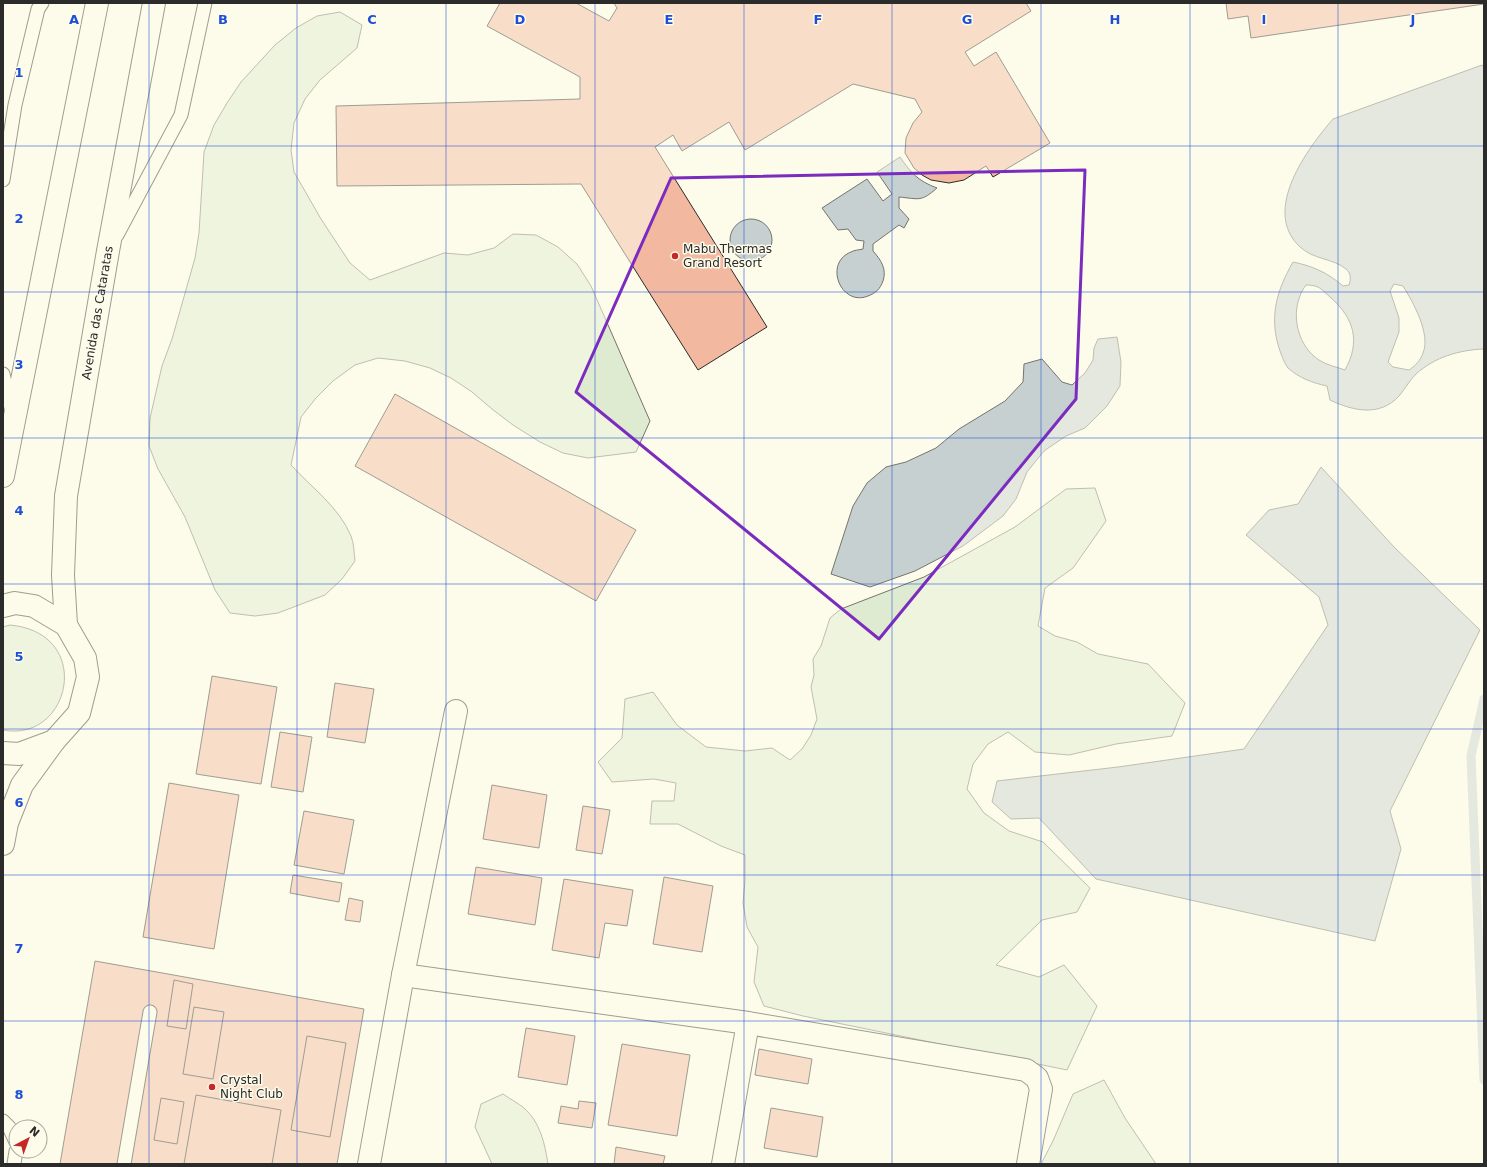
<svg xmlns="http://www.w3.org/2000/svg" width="1487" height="1167" font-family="'DejaVu Sans',sans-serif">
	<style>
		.green { fill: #deebd1; stroke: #74746e }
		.water { fill: #c7d0d0; stroke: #74746e; fill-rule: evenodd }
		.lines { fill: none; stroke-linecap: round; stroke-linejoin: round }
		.stream { stroke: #c7d0d0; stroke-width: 9 }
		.building { fill: #f2b8a0; stroke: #2b2b2b }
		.lane-casing { stroke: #2b2b2b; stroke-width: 15 }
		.street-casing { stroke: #2b2b2b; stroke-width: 24 }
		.primary-casing { stroke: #2b2b2b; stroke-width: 24 }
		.lane { stroke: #fdfbea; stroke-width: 13 }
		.street { stroke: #fdfbea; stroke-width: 22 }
		.primary { stroke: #fdfbea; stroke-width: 22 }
		.marked { fill: none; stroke: #7b2cbf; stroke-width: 3; stroke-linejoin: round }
		.grid { fill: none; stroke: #1d4ed8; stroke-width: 1; stroke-opacity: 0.55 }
		.poi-dot { fill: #c62828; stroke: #fdfbea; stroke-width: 1.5 }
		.labels { text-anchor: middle; stroke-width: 3; stroke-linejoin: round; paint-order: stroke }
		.poi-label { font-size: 12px; fill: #2b2b2b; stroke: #fdfbea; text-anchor: start }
		.street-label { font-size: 12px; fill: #2b2b2b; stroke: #fdfbea }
		.grid-label { font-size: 13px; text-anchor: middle; font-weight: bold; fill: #1d4ed8; stroke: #fdfbea; stroke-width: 3; stroke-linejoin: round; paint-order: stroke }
	</style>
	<rect width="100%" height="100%" fill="#fdfbea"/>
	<g class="green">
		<path d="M 340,12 L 362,25 L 357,48 L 320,80 L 305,99 L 294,123 L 291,150 L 294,172 L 321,219 L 350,263 L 370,280 L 444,253 L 468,255 L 494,248 L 513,234 L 536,235 L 558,247 L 577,264 L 591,286 L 650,421 L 636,452 L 588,458 L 563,453 L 540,442 L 513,425 L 492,409 L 472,392 L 451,378 L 430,368 L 405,361 L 378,358 L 355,365 L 333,381 L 316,398 L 301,417 L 291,465 C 312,488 339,507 351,536 C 354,543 354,553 355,561 L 342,579 L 325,595 L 278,613 L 255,616 L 230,613 L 215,590 L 185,517 L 158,469 L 149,446 L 150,418 L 162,366 L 172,339 L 195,258 L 199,233 L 204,152 L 214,125 L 227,103 L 241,82 L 275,45 L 296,28 L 317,16 Z"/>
		<polygon points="1095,488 1106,521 1073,568 1045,588 1038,626 1055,636 1077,642 1098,654 1148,664 1185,703 1172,736 1116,744 1069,755 1035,752 1008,732 988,744 973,764 967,789 984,813 1009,831 1043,842 1090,888 1077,912 1042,920 996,965 1039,977 1064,965 1097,1006 1067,1070 803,1016 764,1006 754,982 758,947 747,927 743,903 745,880 745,855 721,846 678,824 650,824 652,801 674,801 676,783 654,779 612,782 598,762 622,738 625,699 653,692 677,725 706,747 745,751 772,748 790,760 802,749 811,735 817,719 811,687 814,675 813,659 821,646 830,618 841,609 924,577 1015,527 1066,489"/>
		<path d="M 10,625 C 95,633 71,743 3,730 L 3,627 Z"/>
		<polygon points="1104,1080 1125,1118 1156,1164 1041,1164 1053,1141 1073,1094"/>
		<path d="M 503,1094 C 510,1099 518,1103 524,1108 C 540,1122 545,1144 548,1164 L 492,1164 L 475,1127 L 481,1104 Z"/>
	</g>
	<g class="water">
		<path d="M 1482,65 L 1484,68 L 1484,349 C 1459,350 1435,357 1416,374 C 1409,381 1405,389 1399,396 C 1380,417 1353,411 1330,400 L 1327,386 C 1313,383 1299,378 1288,368 C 1284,363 1281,354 1279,348 C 1269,316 1277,290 1293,262 C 1313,266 1328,273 1343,286 L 1349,285 C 1351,279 1351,273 1346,269 C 1333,258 1313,260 1299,246 C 1262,210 1307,149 1333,119 ZM 1394,284 L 1403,286 C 1413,302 1431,334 1423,353 C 1421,360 1415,366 1409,370 L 1393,367 L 1388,362 L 1399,332 L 1399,318 L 1390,291 ZM 1306,285 C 1319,285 1321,289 1330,297 C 1354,318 1361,341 1345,370 C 1337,367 1326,365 1319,360 C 1299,347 1291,318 1300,296 C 1301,292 1304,288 1306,285 Z"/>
		<path d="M 900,157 C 911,173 918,181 937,188 C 921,202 920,199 899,197 L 899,208 L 909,219 L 904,228 L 899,225 L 873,244 L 873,251 C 881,260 887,269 883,281 C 880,289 876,293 868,296 C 841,307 823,263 851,252 C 854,250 859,250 863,249 L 864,241 L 856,240 L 848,229 L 838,230 L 822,208 L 867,179 L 883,201 L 892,194 L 877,172 Z"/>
		<circle cx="751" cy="240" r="21"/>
		<polygon points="1117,337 1121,362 1120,386 1107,406 1085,428 1066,436 1044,451 1027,472 1016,499 1003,516 963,546 915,571 870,587 831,574 853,506 867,483 886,467 906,462 936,448 959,429 1005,401 1023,382 1024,364 1042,359 1062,382 1072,385 1085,373 1093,360 1094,348 1098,339"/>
		<polygon points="1321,467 1394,547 1480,630 1390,811 1401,849 1375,941 1096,879 1039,818 1011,819 992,802 997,781 1118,767 1244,749 1328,625 1319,597 1246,535 1269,510 1298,504"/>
	</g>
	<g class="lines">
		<polyline class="stream" points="1484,699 1471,756 1484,1080"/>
	</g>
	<g class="building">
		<polygon points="500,3 576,3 609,21 617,8 614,3 1026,3 1031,11 965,52 974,66 996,52 1050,143 993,177 986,166 964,180 949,183 931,180 922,175 914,168 905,153 906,138 913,123 922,112 915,99 853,84 745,150 729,122 682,151 673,135 655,147 767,327 698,370 581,184 337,186 336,106 580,99 580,77 487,26"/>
		<polygon points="1226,3 1484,3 1484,4 1251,38 1248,16 1228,19"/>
		<polygon points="395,394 636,530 596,601 355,466"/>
		<polygon points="212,676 277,687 261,784 196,774"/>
		<polygon points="335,683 374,689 365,743 327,737"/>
		<polygon points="280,732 312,737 303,792 271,787"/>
		<polygon points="169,783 239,795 214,949 143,937"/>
		<polygon points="492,785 547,795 539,848 483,839"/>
		<polygon points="583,806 610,810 602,854 576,850"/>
		<polygon points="304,811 354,820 344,874 294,865"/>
		<polygon points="476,867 542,878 535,925 468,914"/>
		<polygon points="293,875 342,883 339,902 290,893"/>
		<polygon points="664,877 713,886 702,952 653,944"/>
		<polygon points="564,879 633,890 627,926 605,923 599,958 552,950"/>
		<polygon points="349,898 363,901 360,922 345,920"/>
		<polygon points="95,961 364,1009 337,1164 60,1164"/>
		<polygon points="174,980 193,984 186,1029 167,1026"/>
		<polygon points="194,1007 224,1012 213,1079 183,1074"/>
		<polygon points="526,1028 575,1036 567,1085 518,1077"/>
		<polygon points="307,1036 346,1043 330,1137 291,1130"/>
		<polygon points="622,1044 690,1055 677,1136 608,1125"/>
		<polygon points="759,1049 812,1059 808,1084 755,1075"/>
		<polygon points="196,1095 281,1110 272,1164 184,1164"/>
		<polygon points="161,1098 184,1102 177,1144 154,1140"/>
		<polygon points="579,1101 596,1103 592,1128 558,1123 561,1106 578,1109"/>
		<polygon points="771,1108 823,1117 817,1157 764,1148"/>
		<polygon points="616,1147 665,1156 663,1164 614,1164"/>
	</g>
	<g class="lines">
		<defs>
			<g id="lane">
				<polyline points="3,180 15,105 38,9 42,3"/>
				<polyline points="117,235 181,115 205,3"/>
				<polyline points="3,374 12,412"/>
				<polyline points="3,1121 9,1127 16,1142"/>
				<polyline points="14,1164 16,1151"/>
				<polyline points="124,1164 150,1012"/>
			</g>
			<g id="street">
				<polyline points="403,975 748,1023 1026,1070 1037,1078 1041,1089 1028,1164"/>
				<polyline points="369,1164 403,975 456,711"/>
				<polyline points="723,1164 748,1023"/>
			</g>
			<g id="primary">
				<polyline points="3,476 97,3"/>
				<polyline points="3,606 15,603 34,606 66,625 85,658 88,677 79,713 54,741 19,754 3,753"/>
				<path id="s1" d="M 66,625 L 63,575 L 66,496 L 108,251 L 154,3"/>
				<polyline points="3,844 7,823 22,785 54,741"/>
			</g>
		</defs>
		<use href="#lane" class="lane-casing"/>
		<use href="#street" class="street-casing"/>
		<use href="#primary" class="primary-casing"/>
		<use href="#lane" class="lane"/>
		<use href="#street" class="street"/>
		<use href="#primary" class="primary"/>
	</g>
	<path d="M0 0H1487V1167H0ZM 1085,170 L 1076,399 L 879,639 L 576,392 L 671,178 Z" fill="#fdfbea" fill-opacity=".55" fill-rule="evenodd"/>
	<path class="marked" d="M 1085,170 L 1076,399 L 879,639 L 576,392 L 671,178 Z"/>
	<path class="grid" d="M 149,3 L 149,1164M 297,3 L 297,1164M 446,3 L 446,1164M 595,3 L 595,1164M 744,3 L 744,1164M 892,3 L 892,1164M 1041,3 L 1041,1164M 1190,3 L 1190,1164M 1338,3 L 1338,1164M 3,146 L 1484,146M 3,292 L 1484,292M 3,438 L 1484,438M 3,584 L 1484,584M 3,729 L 1484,729M 3,875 L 1484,875M 3,1021 L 1484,1021"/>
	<g class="poi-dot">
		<circle cx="675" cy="256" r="4"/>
		<circle cx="212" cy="1087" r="4"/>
	</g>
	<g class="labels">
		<g class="poi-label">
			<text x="683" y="253">Mabu Thermas<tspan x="683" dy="14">Grand Resort</tspan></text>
			<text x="220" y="1084">Crystal<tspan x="220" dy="14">Night Club</tspan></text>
		</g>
		<g class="street-label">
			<text dy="4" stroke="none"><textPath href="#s1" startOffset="315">Avenida das Cataratas</textPath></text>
		</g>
	</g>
	<g class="grid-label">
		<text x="74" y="24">A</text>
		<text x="223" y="24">B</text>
		<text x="372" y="24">C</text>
		<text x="520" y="24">D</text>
		<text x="669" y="24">E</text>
		<text x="818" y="24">F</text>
		<text x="967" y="24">G</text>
		<text x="1115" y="24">H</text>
		<text x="1264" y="24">I</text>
		<text x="1413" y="24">J</text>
		<text x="19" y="77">1</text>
		<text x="19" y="223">2</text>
		<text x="19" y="369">3</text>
		<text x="19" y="515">4</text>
		<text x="19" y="661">5</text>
		<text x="19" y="807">6</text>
		<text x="19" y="953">7</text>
		<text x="19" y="1099">8</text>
	</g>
	<rect width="1487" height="1167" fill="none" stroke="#2b2b2b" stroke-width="8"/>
	<g transform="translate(28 1139) rotate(41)"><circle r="19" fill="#fdfbea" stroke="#a9a89e"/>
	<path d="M0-3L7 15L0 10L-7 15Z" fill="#c62828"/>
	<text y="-6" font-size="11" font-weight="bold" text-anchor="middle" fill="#2b2b2b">N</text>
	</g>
</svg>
